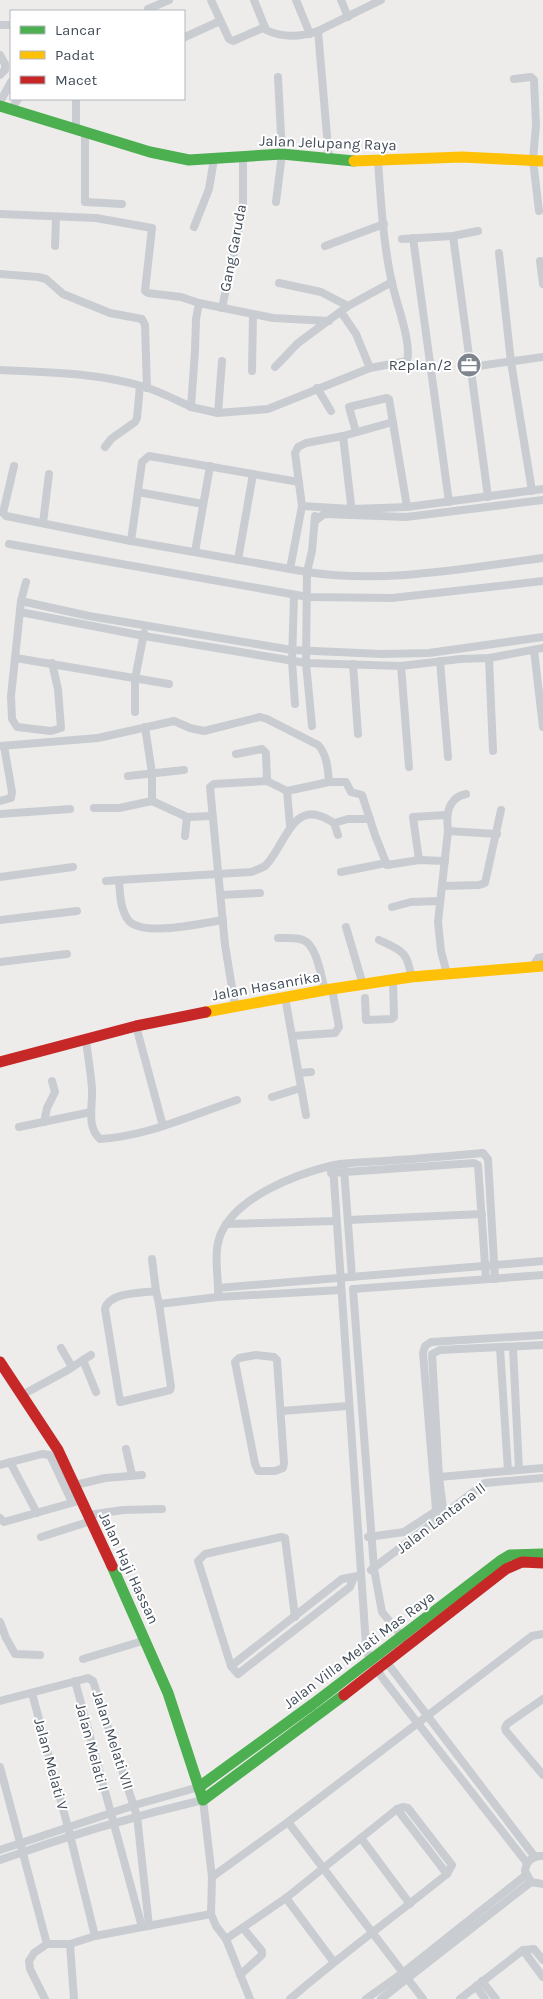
<svg xmlns="http://www.w3.org/2000/svg" width="543" height="1999" font-family="Karla,sans-serif">
	<style>
		.lines { fill: none; stroke-linecap: round; stroke-linejoin: round }
		.street { stroke: #c9cdd1; stroke-width: 8 }
		.fast { stroke: #4caf50; stroke-width: 11 }
		.slow { stroke: #ffc107; stroke-width: 11 }
		.jam { stroke: #c62828; stroke-width: 11 }
		.labels { text-anchor: middle; stroke-width: 4; stroke-linejoin: round; paint-order: stroke }
		.street-label { font-size: 15px; fill: #424d5a; stroke: #fff }
		.poi-label { font-size: 15px; fill: #424d5a; stroke: #fff; text-anchor: end }
	</style>
	<rect width="100%" height="100%" fill="#edeceb"/>
	<g class="lines">
		<g class="street">
			<polyline points="211,0 229,39 233,41 265,27"/>
			<path d="M 254,0 L 266,30 C 283,38 301,37 318,31"/>
			<polyline points="296,0 310,34"/>
			<polyline points="341,0 348,17"/>
			<polyline points="148,9 169,0"/>
			<polyline points="0,25 11,25"/>
			<polyline points="185,37 220,21"/>
			<polyline points="0,55 5,64 5,70 0,75"/>
			<polyline points="514,79 531,77 534,80 536,125 533,160 539,211"/>
			<polyline points="76,99 76,128"/>
			<polyline points="0,102 11,82"/>
			<polyline points="11,110 18,99"/>
			<polyline points="85,132 85,202 122,204"/>
			<polyline points="329,159 318,31 381,0"/>
			<polyline points="276,202 282,154 278,77"/>
			<polyline points="0,214 96,218 152,228 145,291 148,293 181,297 199,303"/>
			<polyline points="194,227 209,189 214,159"/>
			<polyline points="453,236 488,497"/>
			<polyline points="413,238 449,502"/>
			<polyline points="402,239 453,236 478,231"/>
			<polyline points="55,246 56,218"/>
			<polyline points="325,246 384,224"/>
			<polyline points="499,253 511,362 532,491"/>
			<polyline points="540,261 543,284"/>
			<polyline points="0,274 38,277 46,279 63,294 110,313 142,319 145,325 147,388"/>
			<polyline points="279,283 321,292 348,306"/>
			<polyline points="222,308 243,210 243,157"/>
			<polyline points="341,312 356,334 370,368"/>
			<path d="M 329,321 L 273,318 L 199,303 L 196,319 L 195,351 L 191,407 L 218,413 L 268,409 L 370,368 L 407,361 C 412,343 396,302 392,283 C 383,243 381,202 378,161"/>
			<polyline points="275,367 298,343 348,306 392,282"/>
			<polyline points="471,367 543,357"/>
			<path d="M 0,370 C 48,372 98,373 145,387 C 161,392 176,400 191,407"/>
			<polyline points="252,371 253,314"/>
			<polyline points="317,388 331,411"/>
			<polyline points="218,413 222,361"/>
			<polyline points="356,432 349,407 387,398 389,399 407,507"/>
			<polyline points="343,436 352,513"/>
			<polyline points="105,447 111,439 135,422 137,418 140,386"/>
			<path d="M 14,466 L 3,513 L 6,516 L 131,541 L 307,572 C 386,584 465,568 543,558"/>
			<polyline points="138,492 203,504"/>
			<polyline points="302,506 352,509 407,507 543,489"/>
			<polyline points="315,521 324,514 406,517 543,500"/>
			<polyline points="43,523 49,474"/>
			<polyline points="131,541 142,462 149,456 299,482"/>
			<polyline points="9,544 308,597 392,598 543,581"/>
			<polyline points="195,552 210,466"/>
			<polyline points="238,560 253,474"/>
			<polyline points="290,569 302,506 295,453 298,447 306,443 343,436 393,422"/>
			<polyline points="26,582 21,601 11,696 12,719 17,727 51,731 61,728 58,689 52,663"/>
			<polyline points="294,595 292,661 295,704"/>
			<polyline points="21,601 89,616 292,650 382,654 429,653 543,637"/>
			<polyline points="20,612 144,636 306,663 401,666 460,659 489,658 543,648"/>
			<polyline points="534,650 543,727"/>
			<polyline points="16,658 169,684"/>
			<polyline points="489,658 493,751"/>
			<polyline points="440,661 448,757"/>
			<polyline points="353,664 358,734"/>
			<polyline points="401,666 409,767"/>
			<polyline points="135,712 135,679 144,633"/>
			<polyline points="312,726 306,663 307,572 312,551 315,516"/>
			<polyline points="145,727 152,773 152,801"/>
			<path d="M 0,746 L 98,738 L 174,721 L 190,728 L 204,731 L 260,717 L 267,719 L 318,745 C 327,754 328,770 329,782 L 346,782 L 351,792 L 362,795 L 375,835 L 387,865 L 419,860 L 445,861"/>
			<polyline points="236,754 262,749 266,753 267,781"/>
			<polyline points="128,776 184,770"/>
			<polyline points="0,801 11,798 12,792 4,746"/>
			<polyline points="94,808 119,808 152,801 187,817 212,816"/>
			<polyline points="0,814 70,809"/>
			<polyline points="334,823 338,835"/>
			<polyline points="290,826 287,791 329,782"/>
			<path d="M 448,831 C 446,815 447,798 466,794"/>
			<polyline points="185,836 187,817"/>
			<polyline points="419,860 413,817 446,815"/>
			<polyline points="341,872 386,863"/>
			<polyline points="0,877 73,867"/>
			<path d="M 119,880 L 251,872 C 256,870 260,869 265,866 C 282,851 291,805 320,816 C 325,817 330,821 334,823 L 348,819 L 370,819"/>
			<path d="M 106,881 L 119,880 C 120,893 120,910 129,921 C 144,937 202,923 223,920"/>
			<polyline points="443,886 479,885 485,883 501,810"/>
			<polyline points="221,895 260,893"/>
			<polyline points="392,907 411,902 440,901"/>
			<polyline points="0,920 77,911"/>
			<polyline points="346,927 363,985"/>
			<path d="M 278,938 C 286,938 296,937 303,940 C 317,945 321,977 325,990"/>
			<path d="M 379,940 C 400,950 408,951 411,977"/>
			<polyline points="0,962 67,954"/>
			<polyline points="533,966 538,958 543,957"/>
			<polyline points="447,974 441,951 438,922 448,831 497,834"/>
			<polyline points="285,997 306,1115"/>
			<polyline points="365,998 366,1020 392,1019 394,1017 393,981"/>
			<polyline points="235,1006 225,945 210,787 214,784 267,781 287,791"/>
			<polyline points="136,1026 163,1126"/>
			<polyline points="292,1036 335,1033 339,1027 332,989"/>
			<path d="M 86,1041 C 88,1057 91,1073 92,1089 C 93,1105 86,1127 100,1139 C 148,1136 192,1115 237,1100"/>
			<polyline points="299,1073 311,1072"/>
			<polyline points="272,1097 301,1088"/>
			<polyline points="44,1122 47,1108 55,1092 52,1081"/>
			<polyline points="19,1127 91,1112"/>
			<polyline points="333,1166 366,1645 369,1658 384,1680 527,1863"/>
			<polyline points="344,1169 352,1277"/>
			<polyline points="331,1173 474,1163 478,1165 486,1279"/>
			<polyline points="348,1220 482,1214"/>
			<polyline points="226,1224 336,1221"/>
			<path d="M 152,1259 L 156,1291 L 159,1304 L 171,1387 L 170,1390 L 120,1402 L 105,1309 C 109,1292 141,1293 156,1291"/>
			<polyline points="218,1288 543,1261"/>
			<path d="M 218,1297 C 219,1278 213,1254 220,1236 C 235,1197 296,1174 334,1165 C 349,1162 367,1162 383,1161 C 416,1159 449,1156 483,1153 L 488,1159 L 495,1279"/>
			<polyline points="159,1304 218,1297 341,1290"/>
			<polyline points="61,1348 72,1367"/>
			<polyline points="500,1348 508,1471"/>
			<polyline points="513,1348 519,1470"/>
			<polyline points="91,1355 83,1360 96,1392"/>
			<polygon points="256,1355 274,1357 277,1360 284,1463 283,1468 275,1471 258,1471 255,1464 235,1362 239,1358"/>
			<polyline points="22,1395 68,1370 83,1360"/>
			<polyline points="281,1411 348,1406"/>
			<polyline points="126,1449 132,1475"/>
			<polyline points="10,1462 37,1513"/>
			<polyline points="0,1465 42,1454 50,1455 72,1502"/>
			<polyline points="439,1477 543,1468"/>
			<polyline points="75,1485 105,1478 142,1475"/>
			<polyline points="88,1515 123,1510 162,1509"/>
			<polyline points="444,1516 439,1477 432,1354 440,1350 543,1345"/>
			<polyline points="0,1518 4,1522 75,1502"/>
			<polyline points="438,1520 436,1510 423,1353 425,1346 431,1342 543,1335"/>
			<polyline points="41,1537 91,1521"/>
			<polyline points="368,1537 404,1532 439,1509"/>
			<polyline points="371,1570 485,1483 543,1478"/>
			<polyline points="295,1617 285,1538 281,1537 205,1554 198,1561 231,1666 238,1674 350,1587 354,1577"/>
			<polyline points="0,1622 6,1638 15,1654 40,1655"/>
			<polyline points="404,1639 382,1612 374,1569 353,1289 543,1275"/>
			<polyline points="83,1659 146,1640"/>
			<polyline points="385,1660 535,1857"/>
			<polyline points="231,1666 342,1579 358,1576"/>
			<polyline points="75,1681 142,1927"/>
			<polyline points="32,1693 70,1835 95,1936"/>
			<polyline points="543,1699 507,1724 505,1728 506,1731 543,1775"/>
			<polyline points="0,1701 88,1678 93,1681 137,1816 149,1926"/>
			<polyline points="0,1767 47,1944"/>
			<polyline points="397,1809 447,1874"/>
			<polyline points="288,1822 423,1999"/>
			<polyline points="361,1838 410,1904"/>
			<polyline points="0,1850 135,1805 199,1787"/>
			<path d="M 543,1856 C 533,1855 526,1861 525,1871 L 531,1882 L 543,1884"/>
			<path d="M 0,1860 C 67,1836 134,1816 203,1800 L 212,1877 L 211,1914 L 216,1926 L 226,1939 L 250,1999"/>
			<polyline points="212,1877 288,1822 532,1636 543,1634"/>
			<polyline points="286,1898 333,1961"/>
			<path d="M 226,1939 L 286,1898 L 397,1809 L 403,1807 L 408,1808 L 452,1865 L 447,1874 C 395,1916 341,1955 290,1999"/>
			<polyline points="70,1944 74,1999"/>
			<polyline points="523,1950 543,1977"/>
			<polyline points="240,1975 262,1955 262,1951 243,1928"/>
			<polyline points="482,1981 496,1999"/>
			<polyline points="476,1986 485,1999"/>
			<polyline points="45,1999 30,1969 29,1961 34,1953 47,1944 70,1944 95,1936 211,1914"/>
			<polyline points="366,1999 404,1972 526,1875"/>
			<polyline points="381,1999 531,1882"/>
			<polyline points="460,1999 523,1950 534,1949 543,1960"/>
		</g>
		<g class="fast">
			<polyline points="0,106 150,152 189,160 282,154 354,161"/>
			<polyline points="112,1566 168,1693 203,1800 344,1695"/>
			<polyline points="199,1787 313,1704 500,1561 510,1555 543,1554"/>
		</g>
		<g class="slow">
			<polyline points="354,161 462,157 543,161"/>
			<polyline points="206,1012 325,990 411,977 543,966"/>
		</g>
		<g class="jam">
			<polyline points="0,1062 136,1026 206,1012"/>
			<polyline points="0,1362 58,1450 112,1566"/>
			<polyline points="344,1695 506,1569 522,1562 543,1563"/>
		</g>
	</g>
	<defs>
		<symbol id="office-disc" viewBox="-11 -11 22 22"><circle r="9.5" fill="#7e858d" stroke="#fff"/><path d="M-6-3h4V-5.5h4V-3h4V5H-6ZM-1-4.5V-3h2v-1.5ZM-6 0V1H6V0Z" fill="#fff"/></symbol>
	</defs>
	<g fill-rule="evenodd">
		<use href="#office-disc" x="455" y="351" width="28" height="28"/>
	</g>
	<g class="labels">
		<g class="street-label">
			<text transform="translate(328 143) rotate(2)" y="5">Jalan Jelupang Raya</text>
			<text transform="translate(233 248) rotate(-79)" y="5">Gang Garuda</text>
			<text transform="translate(266 986) rotate(-10)" y="5">Jalan Hasanrika</text>
			<text transform="translate(441 1518) rotate(-37)" y="5">Jalan Lantana II</text>
			<text transform="translate(129 1568) rotate(65)" y="5">Jalan Haji Hassan</text>
			<text transform="translate(359 1650) rotate(-37)" y="5">Jalan Villa Melati Mas Raya</text>
			<text transform="translate(113 1740) rotate(72)" y="5">Jalan Melati VII</text>
			<text transform="translate(92 1747) rotate(75)" y="5">Jalan Melati I</text>
			<text transform="translate(51 1764) rotate(75)" y="5">Jalan Melati V</text>
		</g>
		<g class="poi-label">
			<text x="452" y="370">R2plan/2</text>
		</g>
	</g>
	<rect x="10" y="10" width="175" height="90" fill="#ffffff" stroke="#b3b8bd"/>
	<rect x="20" y="26" width="25" height="8" fill="#4caf50" stroke="#b3b8bd"/>
	<text x="55" y="35" font-size="15" fill="#424d5a">Lancar</text>
	<rect x="20" y="51" width="25" height="8" fill="#ffc107" stroke="#b3b8bd"/>
	<text x="55" y="60" font-size="15" fill="#424d5a">Padat</text>
	<rect x="20" y="76" width="25" height="8" fill="#c62828" stroke="#b3b8bd"/>
	<text x="55" y="85" font-size="15" fill="#424d5a">Macet</text>
</svg>
